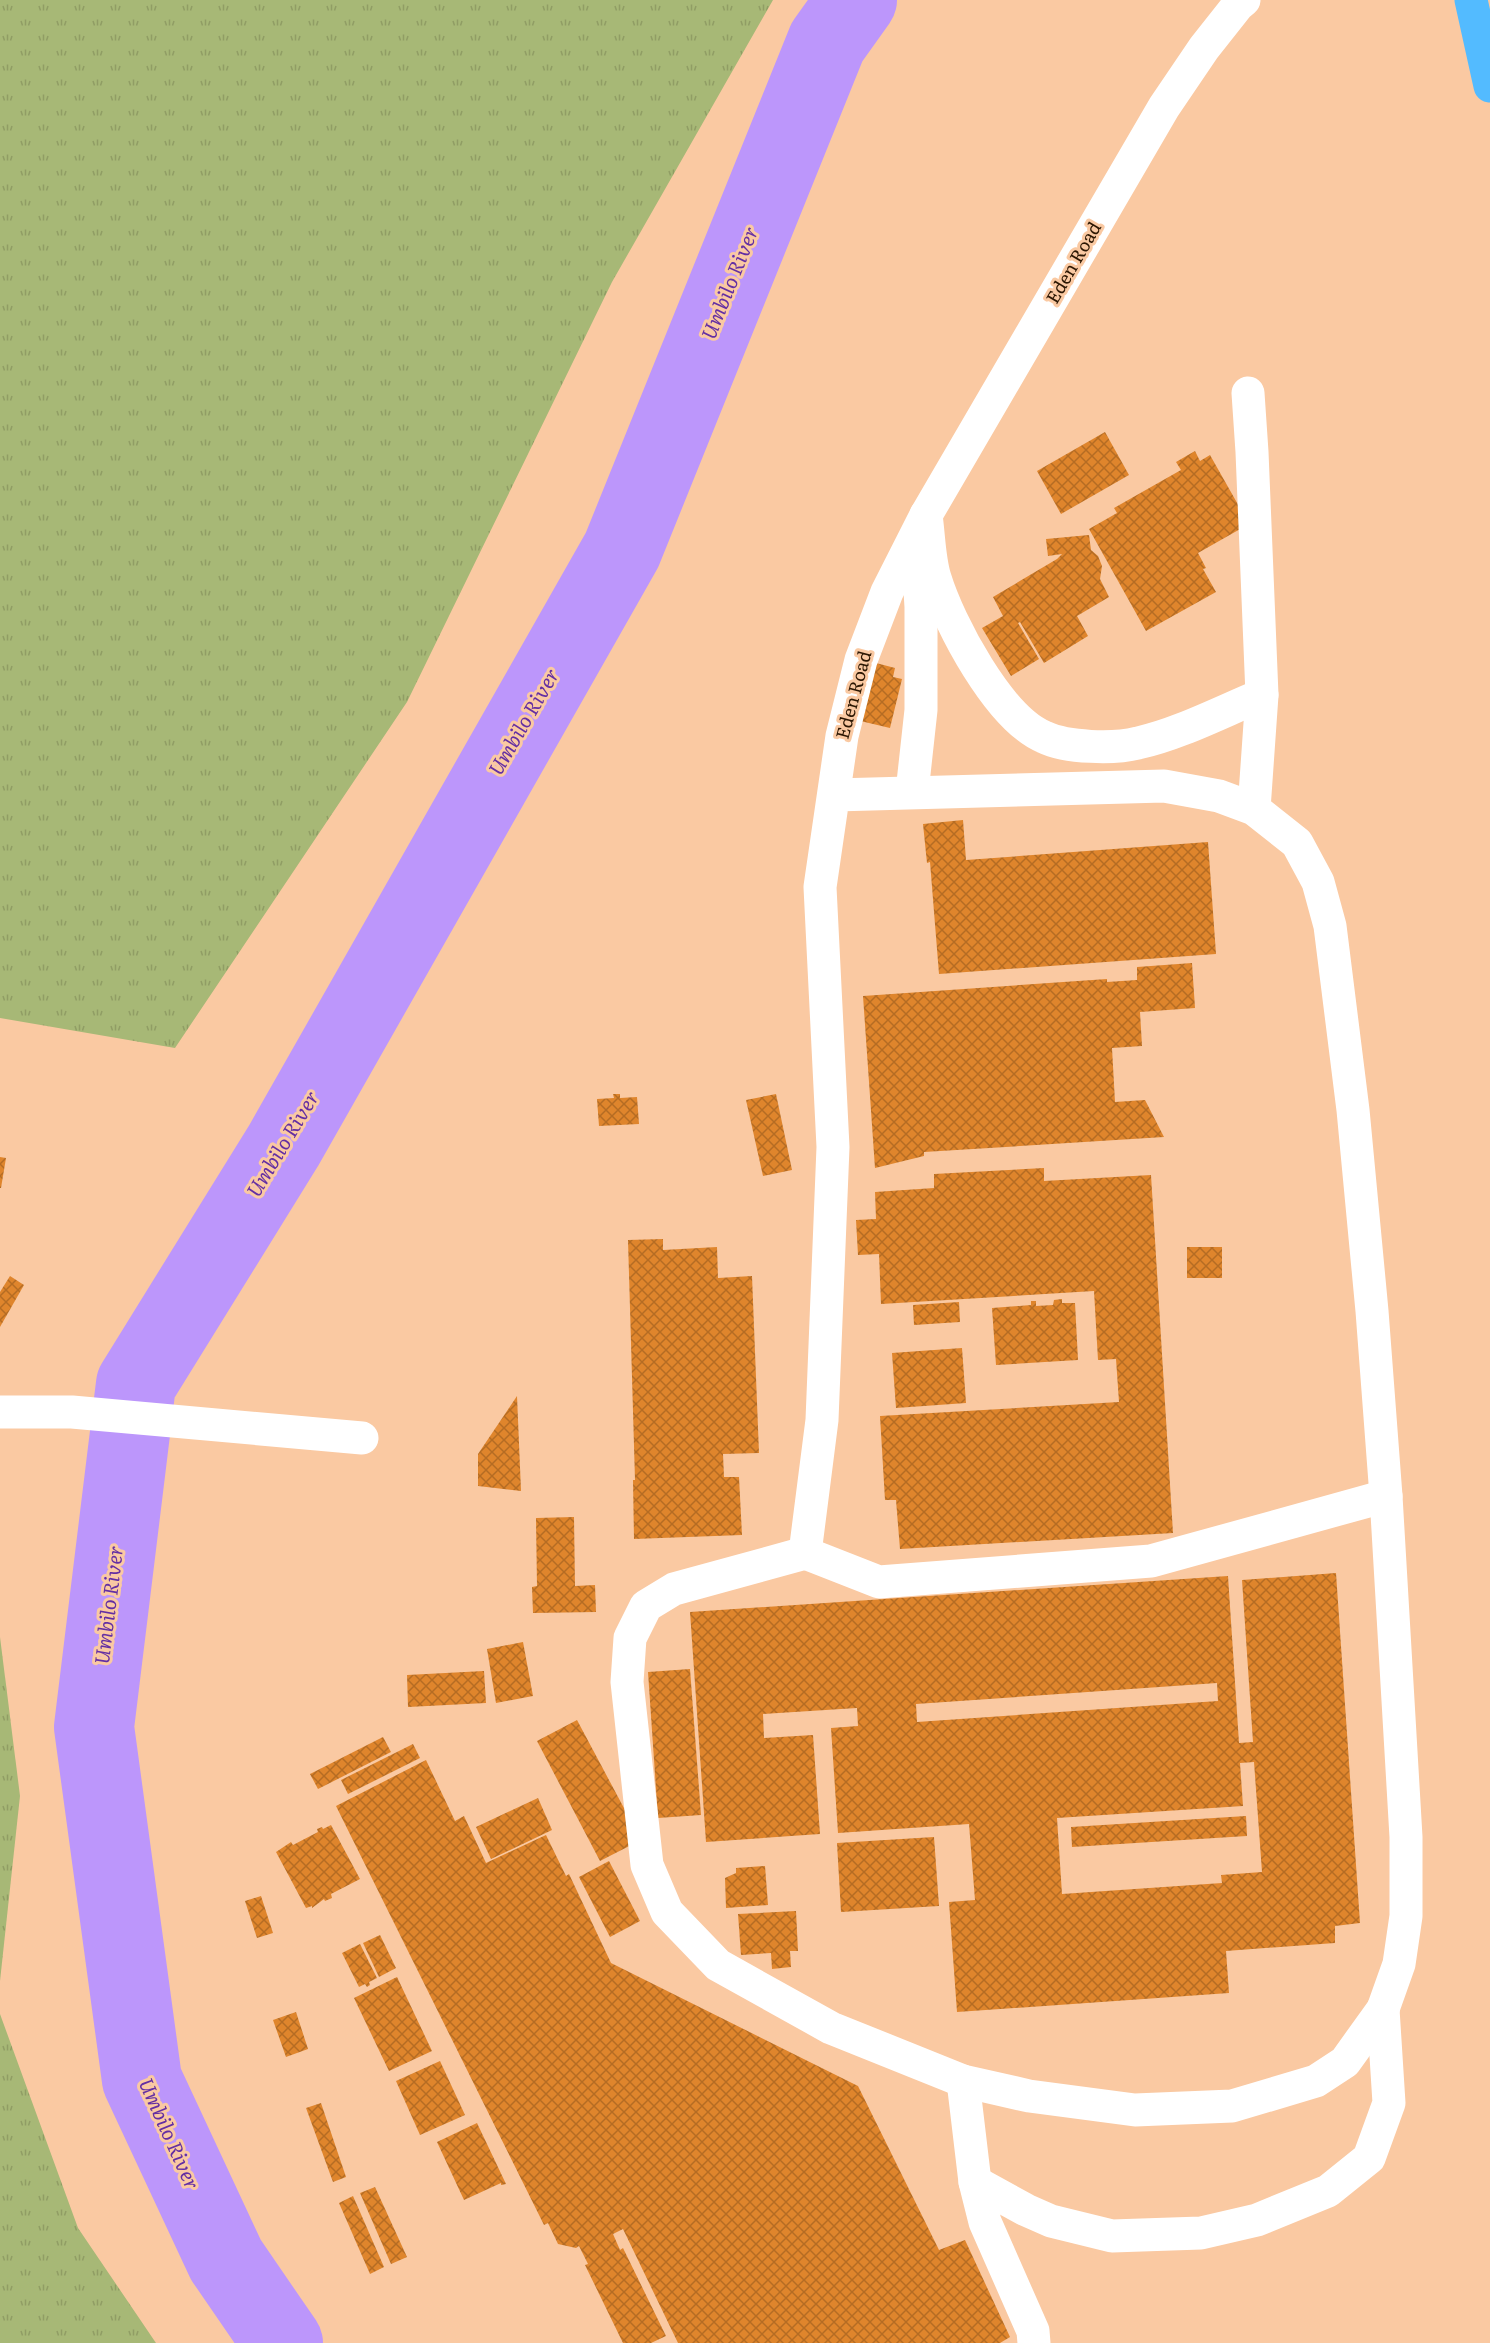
<svg xmlns="http://www.w3.org/2000/svg" width="1490" height="2343" font-family="Literata,serif">
	<style>
		.grass { fill: url(#grass-tufts) }
		.lines { fill: none; stroke-linecap: round; stroke-linejoin: round }
		.river { stroke: #bc96fb; stroke-width: 80 }
		.building { fill: url(#building-cross-hatch); fill-rule: evenodd }
		.minor { stroke: #fff; stroke-width: 33 }
		.highway { stroke: #53bbff; stroke-width: 33 }
		.labels { text-anchor: middle; stroke-width: 6; stroke-linejoin: round; paint-order: stroke }
		.street-label { font-size: 18px; fill: #2c1703; stroke: #fac9a2 }
		.water-label { font-size: 20px; font-style: italic; fill: #642fa3; stroke: #fac9a2 }
	</style>
	<defs>
		<pattern id="grass-tufts" width="24" height="20" patternUnits="userSpaceOnUse" patternTransform="scale(1.5)"><rect width="24" height="20" fill="#a7b876"/><path d="M3 7l-1-3M5 7V3M7 7l1-3M15 17l-1-3M17 17v-4M19 17l1-3" fill="none" stroke="#909d64"/></pattern>
		<pattern id="building-cross-hatch" width="8" height="8" patternUnits="userSpaceOnUse" patternTransform="scale(1.5)"><rect width="8" height="8" fill="#df852c"/><path d="M0 0l8 8M0 8l8-8" fill="none" stroke="#b56c23"/></pattern>
	</defs>
	<rect width="100%" height="100%" fill="#fac9a2"/>
	<g class="grass">
		<polygon points="0,0 773,0 612,282 407,702 175,1048 0,1018"/>
		<polygon points="0,1637 20,1796 0,1981"/>
		<polygon points="0,2014 78,2228 156,2343 0,2343"/>
	</g>
	<g class="lines">
		<polyline class="river" points="283,2343 226,2260 142,2080 94,1727 136,1384 284,1145 622,550 827,42 857,0"/>
	</g>
	<g class="building">
		<polygon points="1105,432 1129,475 1061,514 1037,471"/>
		<polygon points="1195,451 1200,461 1210,455 1249,524 1198,553 1206,568 1203,569 1216,592 1146,631 1089,529 1117,513 1114,508 1181,470 1176,462"/>
		<polygon points="1089,535 1091,550 1098,556 1102,566 1100,579 1109,597 1077,616 1088,636 1044,663 1020,622 1018,623 1039,659 1011,676 982,628 1003,616 993,597 1057,559 1062,554 1048,556 1046,539"/>
		<polygon points="876,663 895,668 893,677 902,679 890,728 852,719"/>
		<polygon points="963,820 966,860 1208,842 1216,954 939,974 930,862 927,863 923,824"/>
		<polygon points="1192,963 1195,1008 1140,1012 1142,1046 1112,1048 1115,1102 1145,1100 1164,1137 924,1152 924,1156 875,1168 863,996 1107,979 1107,982 1137,980 1137,967"/>
		<polygon points="613,1094 620,1094 620,1098 637,1097 639,1124 599,1126 597,1099 614,1098"/>
		<polygon points="776,1094 792,1170 763,1176 746,1100"/>
		<polygon points="0,1157 6,1158 1,1188 0,1188"/>
		<polygon points="1044,1168 1044,1181 1151,1175 1173,1533 900,1549 896,1500 885,1500 880,1416 1119,1402 1116,1359 1098,1360 1094,1291 881,1304 879,1254 858,1255 856,1220 876,1219 875,1192 934,1188 934,1174"/>
		<polygon points="663,1239 663,1250 717,1247 718,1278 752,1276 759,1453 723,1454 724,1477 739,1477 742,1535 634,1539 633,1480 635,1480 628,1240"/>
		<rect x="1187" y="1247" width="35" height="31"/>
		<polygon points="10,1276 24,1285 0,1327 0,1292"/>
		<polygon points="1062,1299 1062,1303 1075,1303 1078,1360 996,1365 992,1308 1031,1305 1031,1301 1036,1301 1036,1306 1053,1305 1054,1300"/>
		<polygon points="959,1302 960,1322 914,1325 913,1305"/>
		<polygon points="962,1348 966,1403 896,1408 892,1353"/>
		<polygon points="517,1396 521,1491 478,1486 478,1454"/>
		<polygon points="574,1517 575,1586 595,1585 596,1612 533,1613 532,1587 537,1586 536,1518"/>
		<path d="M 1336,1573 L 1360,1923 L 1335,1926 L 1335,1943 L 1226,1951 L 1229,1993 L 957,2012 L 949,1902 L 975,1900 L 969,1824 L 838,1833 L 831,1728 L 858,1726 L 857,1708 L 763,1714 L 764,1738 L 813,1735 L 820,1834 L 706,1842 L 690,1612 L 1228,1576 L 1239,1743 L 1253,1742 L 1242,1580 ZM 1217,1683 L 1218,1701 L 917,1722 L 916,1704 ZM 1254,1762 L 1262,1872 L 1221,1875 L 1222,1883 L 1062,1894 L 1057,1818 L 1243,1806 L 1240,1763 Z"/>
		<polygon points="523,1642 533,1696 496,1703 487,1649"/>
		<polygon points="690,1669 701,1815 658,1818 648,1672"/>
		<polygon points="484,1671 486,1703 408,1707 407,1675"/>
		<polygon points="577,1720 641,1840 600,1861 537,1741"/>
		<polygon points="383,1737 391,1752 318,1789 310,1774"/>
		<polygon points="413,1744 420,1758 348,1794 341,1780"/>
		<polygon points="426,1760 455,1821 464,1816 486,1863 546,1835 566,1876 569,1874 611,1963 858,2086 939,2250 965,2240 1010,2337 1000,2343 678,2343 623,2229 613,2234 620,2250 623,2248 666,2336 651,2343 623,2343 585,2265 588,2264 579,2246 576,2248 558,2244 548,2223 544,2225 336,1806"/>
		<polygon points="538,1798 552,1830 491,1859 476,1827"/>
		<polygon points="1246,1816 1247,1836 1072,1847 1071,1827"/>
		<polygon points="331,1825 360,1879 331,1894 332,1898 325,1901 324,1899 312,1908 312,1906 306,1908 276,1852 291,1842 293,1845 318,1832 317,1829 322,1827 323,1829"/>
		<polygon points="934,1837 939,1906 841,1912 837,1843"/>
		<polygon points="609,1861 640,1921 610,1937 579,1877"/>
		<polygon points="765,1866 768,1905 726,1908 725,1878 736,1873 736,1868"/>
		<polygon points="261,1896 273,1933 257,1938 245,1901"/>
		<polygon points="796,1911 798,1951 790,1951 791,1967 772,1969 771,1953 741,1955 738,1914"/>
		<polygon points="380,1935 396,1968 379,1977 363,1943"/>
		<polygon points="360,1944 377,1978 369,1982 370,1985 367,1987 365,1984 359,1987 342,1953"/>
		<polygon points="397,1977 432,2051 389,2071 354,1998"/>
		<polygon points="296,2012 308,2049 286,2057 273,2020"/>
		<polygon points="440,2061 465,2115 420,2135 396,2081"/>
		<polygon points="321,2103 346,2177 333,2182 306,2108"/>
		<polygon points="477,2123 506,2184 501,2185 501,2183 464,2200 437,2142"/>
		<polygon points="375,2187 407,2257 391,2264 360,2193"/>
		<polygon points="353,2196 384,2267 370,2274 339,2203"/>
	</g>
	<g class="lines">
		<g class="minor">
			<polyline points="1248,393 1252,452 1262,695 1254,809"/>
			<path d="M 926,515 C 929,536 929,559 935,578 C 949,624 999,718 1044,737 C 1067,748 1114,749 1138,743 C 1179,734 1223,711 1262,695"/>
			<polyline points="912,792 921,710 921,607 918,560"/>
			<polyline points="835,795 1164,786 1219,796 1254,809 1297,843 1318,882 1330,926 1353,1110 1372,1311 1386,1496 1406,1837 1406,1916 1399,1964 1383,2009 1345,2062 1316,2081 1232,2106 1135,2110 1029,2096 963,2081 831,2028 718,1965 667,1912 647,1865 627,1682 630,1638 646,1606 674,1589 805,1553 822,1420 833,1147 820,887 842,736 861,660 887,592 926,515 1164,107 1204,48 1238,5 1244,0"/>
			<polyline points="0,1412 72,1412 362,1438"/>
			<polyline points="805,1553 879,1582 1151,1561 1386,1496"/>
			<polyline points="963,2081 975,2182 985,2222 1033,2331 1034,2343"/>
			<polyline points="975,2182 1026,2210 1051,2221 1112,2236 1201,2233 1257,2220 1328,2191 1369,2158 1389,2103 1383,2009"/>
		</g>
		<polyline class="highway" points="1471,0 1490,86"/>
	</g>
	<g class="labels">
		<g class="street-label">
			<text transform="translate(1074 263) rotate(-60)" y="6">Eden Road</text>
			<text transform="translate(854 695) rotate(-75)" y="6">Eden Road</text>
		</g>
		<g class="water-label">
			<text transform="translate(730 283) rotate(-68)" y="7">Umbilo River</text>
			<text transform="translate(524 722) rotate(-60)" y="7">Umbilo River</text>
			<text transform="translate(283 1144) rotate(-59)" y="7">Umbilo River</text>
			<text transform="translate(109 1605) rotate(-83)" y="7">Umbilo River</text>
			<text transform="translate(169 2134) rotate(66)" y="7">Umbilo River</text>
		</g>
	</g>
</svg>
